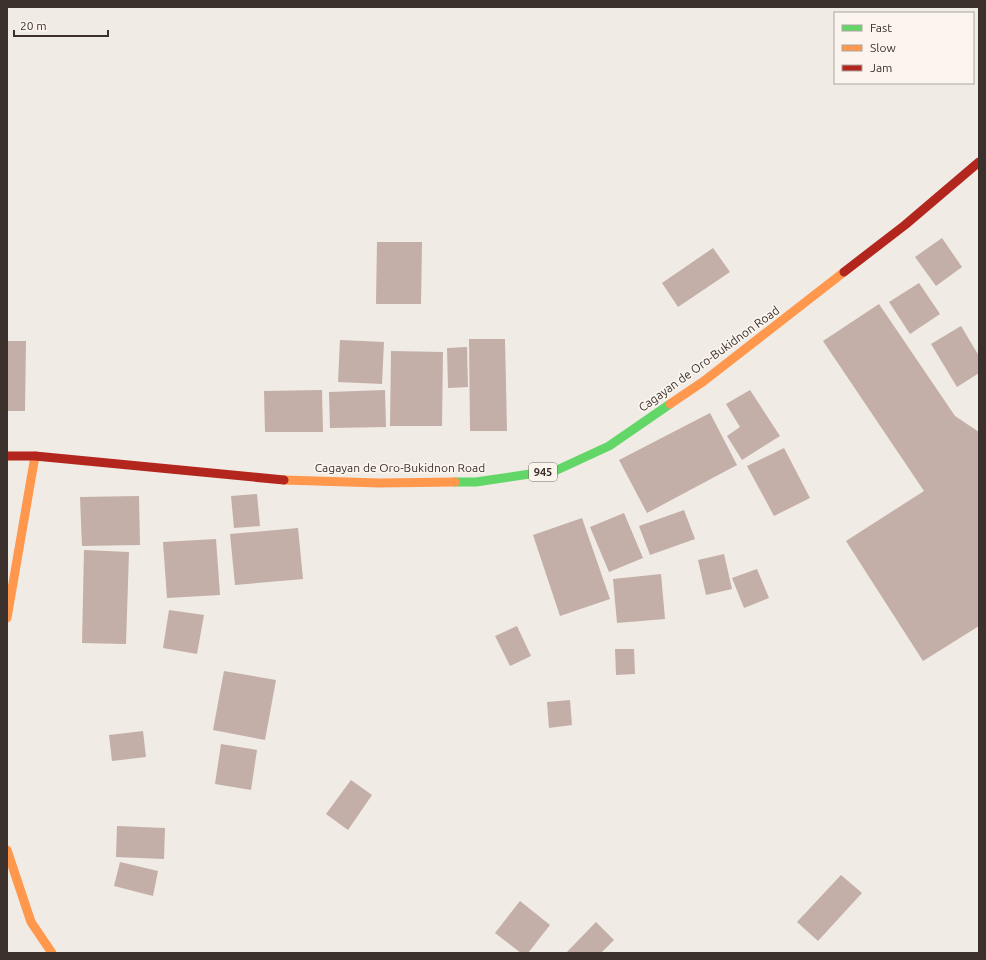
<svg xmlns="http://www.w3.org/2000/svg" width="986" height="960" font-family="Ubuntu,sans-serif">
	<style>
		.building { fill: #c3afa7 }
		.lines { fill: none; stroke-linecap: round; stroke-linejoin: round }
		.fast { stroke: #63d668; stroke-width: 9 }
		.slow { stroke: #ff974d; stroke-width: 9 }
		.jam { stroke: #b3261e; stroke-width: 9 }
		.labels { text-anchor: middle; stroke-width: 3.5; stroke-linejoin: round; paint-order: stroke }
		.shield { fill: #fbf5ee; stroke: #756b66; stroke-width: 1 }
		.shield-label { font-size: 11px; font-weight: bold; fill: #3b302b }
		.street-label { font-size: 12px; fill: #3b302b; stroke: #fbf5ee }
	</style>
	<rect width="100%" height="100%" fill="#f0ebe5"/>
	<g class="building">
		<polygon points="942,238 962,267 936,286 915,257"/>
		<polygon points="377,242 422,242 421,304 376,304"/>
		<polygon points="713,248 730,272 678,307 662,283"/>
		<polygon points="919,283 940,314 910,334 889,302"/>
		<polygon points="879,304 955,416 979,432 979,626 923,661 846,541 924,491 823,341"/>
		<polygon points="961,326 979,356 979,373 957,387 931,344"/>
		<polygon points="469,339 505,339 507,431 470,431"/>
		<polygon points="340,340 384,342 382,384 338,382"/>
		<polygon points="7,341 26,341 25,411 7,411"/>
		<polygon points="467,347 468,387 448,388 447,348"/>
		<polygon points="391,351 443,352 442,426 390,426"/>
		<polygon points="322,390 323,432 265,432 264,391"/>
		<polygon points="385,390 386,427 330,428 329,392"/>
		<polygon points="750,390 780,436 742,460 727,436 740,427 726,404"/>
		<polygon points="710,413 737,465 647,513 619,460"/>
		<polygon points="784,448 810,498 774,516 747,466"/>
		<polygon points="257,494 260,526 234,528 231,496"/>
		<polygon points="139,496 140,545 82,546 80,497"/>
		<polygon points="684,510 695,539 650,555 639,526"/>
		<polygon points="624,513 643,558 609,572 590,527"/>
		<polygon points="582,518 610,599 560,616 533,535"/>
		<polygon points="298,528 303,579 235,585 230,534"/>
		<polygon points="216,539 220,595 167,598 163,542"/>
		<polygon points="84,550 129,552 126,644 82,643"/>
		<polygon points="724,554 732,589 706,595 698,560"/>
		<polygon points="757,569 769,598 744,608 732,578"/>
		<polygon points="661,574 665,619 617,623 613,579"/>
		<polygon points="169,610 204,615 197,654 163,648"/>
		<polygon points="517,626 531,656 510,666 495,636"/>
		<polygon points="615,649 634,649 635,674 616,675"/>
		<polygon points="224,671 276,680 265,740 213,730"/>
		<polygon points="570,700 572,725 549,728 547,702"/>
		<polygon points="143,731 146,757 112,761 109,735"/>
		<polygon points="221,744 257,750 251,790 215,784"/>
		<polygon points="351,780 372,795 348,830 326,814"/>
		<polygon points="117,826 165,828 164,859 116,857"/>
		<polygon points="120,862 158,871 153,896 114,886"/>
		<polygon points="841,875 862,893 818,941 797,922"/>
		<polygon points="520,901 550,925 528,953 521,953 495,933"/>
		<polygon points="596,922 614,940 601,953 566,953"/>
	</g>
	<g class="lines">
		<polyline class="fast" points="455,482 476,482 557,470 609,446 670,404"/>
		<g class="slow">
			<polyline points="670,404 704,381 844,272"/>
			<polyline points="284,480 379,483 455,482"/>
			<polyline points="7,618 35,456"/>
			<polyline points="7,850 31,922 52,953"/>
		</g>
		<g class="jam">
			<polyline points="844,272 905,225 979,162"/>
			<polyline points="7,456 35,456 284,480"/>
		</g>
	</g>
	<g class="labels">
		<rect class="shield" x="529" y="463" width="28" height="18" rx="3"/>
		<g class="shield-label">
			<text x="543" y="476">945</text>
		</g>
		<g class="street-label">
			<text transform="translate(709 359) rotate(-36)" y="4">Cagayan de Oro-Bukidnon Road</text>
			<text x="400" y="472">Cagayan de Oro-Bukidnon Road</text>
		</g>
	</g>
	<rect width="986" height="960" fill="none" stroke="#3b302b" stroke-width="16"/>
	<rect x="834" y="12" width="140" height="72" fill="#fbf5ee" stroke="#aea6a0"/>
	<rect x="842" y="25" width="20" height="6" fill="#63d668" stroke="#aea6a0"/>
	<text x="870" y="32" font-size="12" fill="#3b302b">Fast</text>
	<rect x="842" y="45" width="20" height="6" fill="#ff974d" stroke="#aea6a0"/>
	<text x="870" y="52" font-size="12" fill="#3b302b">Slow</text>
	<rect x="842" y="65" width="20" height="6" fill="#b3261e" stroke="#aea6a0"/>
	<text x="870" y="72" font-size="12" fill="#3b302b">Jam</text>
	<path d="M14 30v6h94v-6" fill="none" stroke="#3b302b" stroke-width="2"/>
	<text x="20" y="30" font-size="12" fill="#3b302b" stroke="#fbf5ee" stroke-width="3" paint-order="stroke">20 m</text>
</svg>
